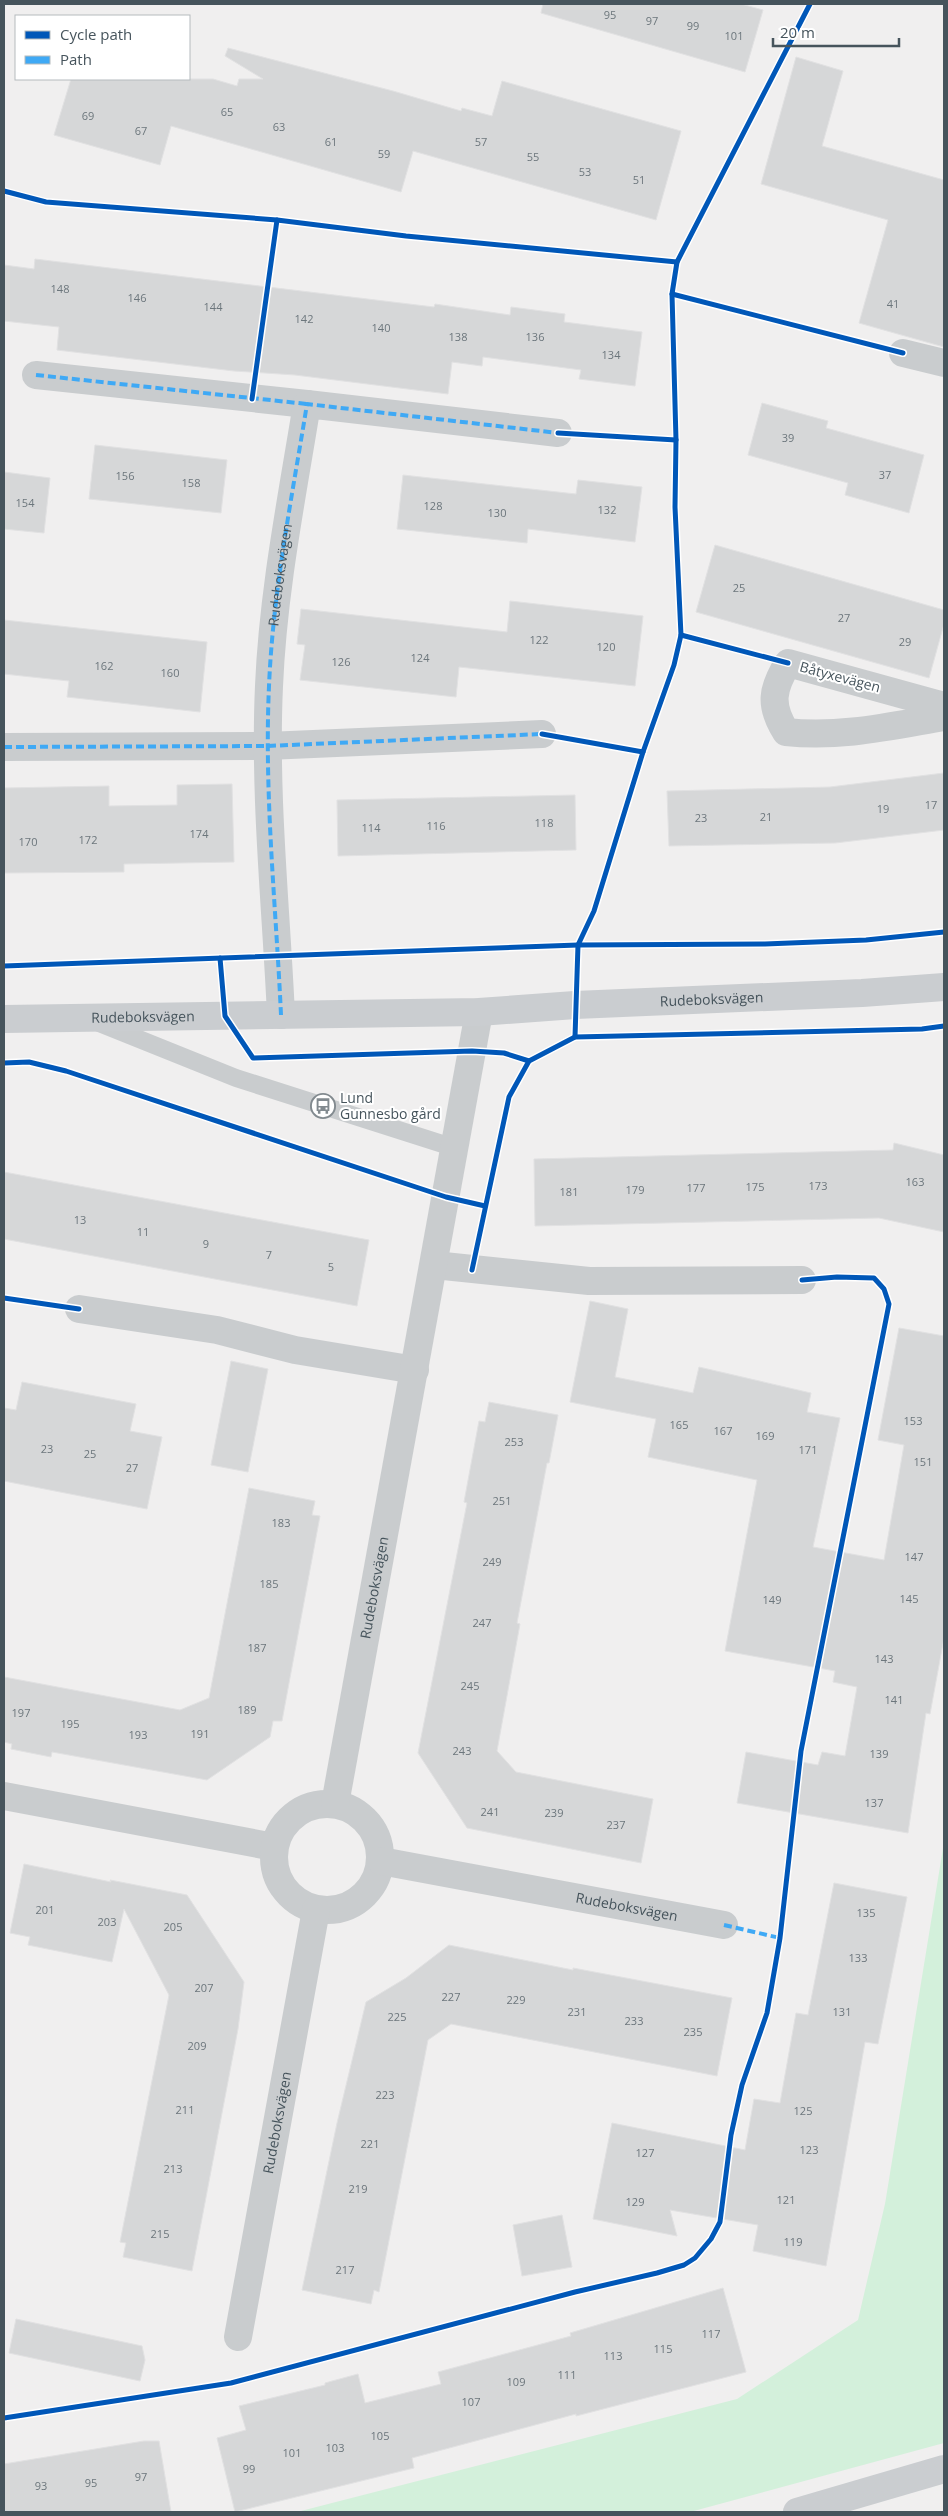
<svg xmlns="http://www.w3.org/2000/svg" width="948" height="2516" font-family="'Open Sans',sans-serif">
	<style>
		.green { fill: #d3f0db }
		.building { fill: #d6d7d8; stroke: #e1e1e2 }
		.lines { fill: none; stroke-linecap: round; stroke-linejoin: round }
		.lane { stroke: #c9ccce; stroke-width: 18 }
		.street { stroke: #c9ccce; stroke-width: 28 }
		.secondary { stroke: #cacdd0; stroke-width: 28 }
		.quiet { stroke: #3fa9f5; stroke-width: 4; stroke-dasharray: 8 4; stroke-linecap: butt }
		.cycleway-casing { stroke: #fff; stroke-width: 8 }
		.cycleway { stroke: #0057b8; stroke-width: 5 }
		.labels { text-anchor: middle; stroke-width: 4; stroke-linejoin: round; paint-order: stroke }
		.number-label { font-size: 11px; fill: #6c767c }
		.street-label { font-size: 14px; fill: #46545c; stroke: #fff }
		.poi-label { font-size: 14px; fill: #46545c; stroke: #fff; text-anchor: start }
	</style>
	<rect width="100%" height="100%" fill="#f0efef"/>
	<polygon class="green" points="944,1842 944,2443 690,2512 297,2512 737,2399 858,2320 885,2204"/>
	<g class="building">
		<polygon points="543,4 741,4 763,10 745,72 541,13"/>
		<polygon points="228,48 393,91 461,111 462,108 492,116 502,81 681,131 656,220 413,151 401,192 171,126 160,165 54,135 71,79 213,79 237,86 239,79 263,79 225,56"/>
		<polygon points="796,57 843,71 822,146 944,180 944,347 859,323 888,220 761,184"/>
		<polygon points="35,259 434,307 435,304 510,315 511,307 565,314 564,322 642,332 635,386 579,379 581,370 483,357 482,366 452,362 448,394 295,375 234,371 57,350 59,327 4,321 4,265 34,269"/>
		<polygon points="762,403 828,421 826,428 924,455 909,513 845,495 848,483 748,455"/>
		<polygon points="95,445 227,460 221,513 89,499"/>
		<polygon points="4,472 50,478 44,533 4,529"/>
		<polygon points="403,475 576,494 578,480 642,487 635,542 528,529 527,543 397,529"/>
		<polygon points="715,545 944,610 944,624 929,678 696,612"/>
		<polygon points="510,601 643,616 635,686 459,667 456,697 300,680 305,645 297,644 301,609 507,632"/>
		<polygon points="4,620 207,642 200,712 67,697 69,681 4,674"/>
		<polygon points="944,773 944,830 835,843 669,846 667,791 830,787"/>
		<polygon points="232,784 234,862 124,864 124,872 4,873 4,788 109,786 109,806 177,805 177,785"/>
		<polygon points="575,795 576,850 338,856 337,800"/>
		<polygon points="894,1143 944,1155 944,1232 879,1218 535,1226 534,1159 893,1150"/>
		<polygon points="4,1172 369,1240 357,1306 4,1239"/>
		<polygon points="590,1301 628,1309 615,1377 693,1393 699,1367 811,1393 807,1412 840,1418 813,1547 884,1560 904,1445 878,1440 899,1328 944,1336 944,1638 930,1714 926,1713 908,1833 737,1803 746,1752 818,1765 822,1752 845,1756 857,1687 833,1682 835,1671 725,1651 757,1480 648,1457 656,1419 570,1402"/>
		<polygon points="231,1361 268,1369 248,1472 211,1465"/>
		<polygon points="22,1382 136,1404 130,1431 162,1437 147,1509 4,1481 4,1408 16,1410"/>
		<polygon points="489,1402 558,1415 549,1463 547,1463 517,1623 520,1624 497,1751 516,1772 653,1799 641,1863 467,1828 418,1753 467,1503 464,1502 479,1421 485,1422"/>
		<polygon points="249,1488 315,1501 312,1515 320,1516 282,1721 273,1721 270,1737 207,1780 52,1752 51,1757 11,1749 12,1744 4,1742 4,1677 180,1710 209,1698"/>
		<polygon points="24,1864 111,1882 110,1880 187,1895 244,1982 238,2029 192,2271 123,2257 126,2243 120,2242 169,1995 124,1909 112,1962 28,1945 30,1937 10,1933"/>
		<polygon points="834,1883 907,1897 878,2044 865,2042 826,2266 753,2251 758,2225 670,2210 677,2236 593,2219 612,2123 745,2150 754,2099 780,2103 796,2013 808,2015"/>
		<polygon points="449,1945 573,1970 573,1968 732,1998 717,2076 451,2024 428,2040 379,2292 374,2290 371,2304 302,2290 337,2123 366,2002 406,1978"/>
		<polygon points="562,2215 572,2267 522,2276 513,2225"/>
		<polygon points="723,2288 746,2372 576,2416 576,2414 412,2458 414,2468 235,2512 217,2438 246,2430 239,2406 325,2385 325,2383 358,2374 365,2403 441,2384 438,2372 571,2336 570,2333"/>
		<polygon points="16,2319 142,2346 145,2360 140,2381 9,2353"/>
		<polygon points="144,2441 159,2441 171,2512 4,2512 4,2464"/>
	</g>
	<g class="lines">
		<polyline class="lane" points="99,1023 236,1078 455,1148"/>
		<g class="street">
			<polyline points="903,353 944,363"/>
			<polyline points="36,375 307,404"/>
			<path d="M 944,706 L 788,663 C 772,689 769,705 786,732 C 840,738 891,726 944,717"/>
			<polyline points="4,747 267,746 542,734"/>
			<path id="s1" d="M 281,1015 C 276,906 264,795 269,686 C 273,591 292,497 307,404 L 558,433"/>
			<polyline points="434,1265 589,1281 802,1280"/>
			<polyline points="79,1309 217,1330 295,1350 415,1370"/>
			<polyline points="4,1796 274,1847"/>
			<circle cx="327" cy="1857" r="53"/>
			<path id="s2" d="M 335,1804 L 479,1012"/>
			<path id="s3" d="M 381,1861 L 724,1925"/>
			<path id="s4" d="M 238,2337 L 316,1910"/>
		</g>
		<g class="secondary">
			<path id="s5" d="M 4,1019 L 479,1012 L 575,1005 L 862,993 L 944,987"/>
			<polyline points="797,2512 944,2469"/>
		</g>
		<g class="quiet">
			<polyline points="36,375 307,404"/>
			<polyline points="4,747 267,746 542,734"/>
			<path d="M 281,1015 C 276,906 264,795 269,686 C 273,591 292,497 307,404 L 558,433"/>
			<polyline points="724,1925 780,1938"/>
		</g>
		<defs>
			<g id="cycleway">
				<polyline points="4,191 46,202 277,220 406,236 677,262 672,294 676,440 675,507 681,635 674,665 643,752 594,911 578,945 575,1037"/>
				<polyline points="677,262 810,4"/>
				<polyline points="672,294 903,353"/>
				<polyline points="252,399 277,220"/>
				<polyline points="558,433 676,440"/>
				<polyline points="681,635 788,663"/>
				<polyline points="542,734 643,752"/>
				<polyline points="220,958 225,1016 253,1058 472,1051 504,1053 529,1061"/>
				<polyline points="4,966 578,945 765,944 866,940 944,932"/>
				<polyline points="4,1063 29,1062 66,1071 446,1197 485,1206"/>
				<polyline points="472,1270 509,1097 529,1061 575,1037 922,1029 944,1026"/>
				<polyline points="4,1298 79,1309"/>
				<polyline points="4,2418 231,2383 575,2292 657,2273 684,2265 695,2258 711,2239 720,2222 731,2135 742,2085 767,2013 780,1938 801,1751 889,1304 884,1289 874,1278 837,1277 802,1280"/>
			</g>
		</defs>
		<use href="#cycleway" class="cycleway-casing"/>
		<use href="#cycleway" class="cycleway"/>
	</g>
	<defs>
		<symbol id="bus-ring" viewBox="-11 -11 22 22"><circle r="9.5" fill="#fff" stroke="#828a8f" stroke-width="1.5"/><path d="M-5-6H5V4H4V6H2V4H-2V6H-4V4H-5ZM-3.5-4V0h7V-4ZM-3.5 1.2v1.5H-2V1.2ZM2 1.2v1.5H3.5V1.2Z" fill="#828a8f"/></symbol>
	</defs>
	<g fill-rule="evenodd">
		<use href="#bus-ring" x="309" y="1092" width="28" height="28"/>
	</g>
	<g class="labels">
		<g class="number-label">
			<text x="610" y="19">95</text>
			<text x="652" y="25">97</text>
			<text x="693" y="30">99</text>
			<text x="734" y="40">101</text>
			<text x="227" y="116">65</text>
			<text x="88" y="120">69</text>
			<text x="279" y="131">63</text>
			<text x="141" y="135">67</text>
			<text x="331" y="146">61</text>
			<text x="481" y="146">57</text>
			<text x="384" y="158">59</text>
			<text x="533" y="161">55</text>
			<text x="585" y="176">53</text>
			<text x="639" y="184">51</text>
			<text x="60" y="293">148</text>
			<text x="137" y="302">146</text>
			<text x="893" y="308">41</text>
			<text x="213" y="311">144</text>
			<text x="304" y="323">142</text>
			<text x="381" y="332">140</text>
			<text x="458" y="341">138</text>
			<text x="535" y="341">136</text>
			<text x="611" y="359">134</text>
			<text x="788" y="442">39</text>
			<text x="885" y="479">37</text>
			<text x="125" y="480">156</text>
			<text x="191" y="487">158</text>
			<text x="25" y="507">154</text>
			<text x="433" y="510">128</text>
			<text x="607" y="514">132</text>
			<text x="497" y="517">130</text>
			<text x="739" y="592">25</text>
			<text x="844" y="622">27</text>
			<text x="539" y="644">122</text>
			<text x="905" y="646">29</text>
			<text x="606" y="651">120</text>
			<text x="420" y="662">124</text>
			<text x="341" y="666">126</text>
			<text x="104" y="670">162</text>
			<text x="170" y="677">160</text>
			<text x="931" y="809">17</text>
			<text x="883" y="813">19</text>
			<text x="766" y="821">21</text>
			<text x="701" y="822">23</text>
			<text x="544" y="827">118</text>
			<text x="436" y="830">116</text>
			<text x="371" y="832">114</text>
			<text x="199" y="838">174</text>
			<text x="88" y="844">172</text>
			<text x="28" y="846">170</text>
			<text x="915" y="1186">163</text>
			<text x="818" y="1190">173</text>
			<text x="755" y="1191">175</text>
			<text x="696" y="1192">177</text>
			<text x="635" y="1194">179</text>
			<text x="569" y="1196">181</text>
			<text x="80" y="1224">13</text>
			<text x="143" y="1236">11</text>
			<text x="206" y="1248">9</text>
			<text x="269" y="1259">7</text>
			<text x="331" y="1271">5</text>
			<text x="913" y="1425">153</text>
			<text x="679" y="1429">165</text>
			<text x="723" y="1435">167</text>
			<text x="765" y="1440">169</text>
			<text x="514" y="1446">253</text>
			<text x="47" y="1453">23</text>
			<text x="808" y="1454">171</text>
			<text x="90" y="1458">25</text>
			<text x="923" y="1466">151</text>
			<text x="132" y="1472">27</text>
			<text x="502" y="1505">251</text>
			<text x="281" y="1527">183</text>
			<text x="914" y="1561">147</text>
			<text x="492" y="1566">249</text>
			<text x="269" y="1588">185</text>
			<text x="909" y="1603">145</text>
			<text x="772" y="1604">149</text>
			<text x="482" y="1627">247</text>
			<text x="257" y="1652">187</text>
			<text x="884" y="1663">143</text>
			<text x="470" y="1690">245</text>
			<text x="894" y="1704">141</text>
			<text x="247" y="1714">189</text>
			<text x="21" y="1717">197</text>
			<text x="70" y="1728">195</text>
			<text x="200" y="1738">191</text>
			<text x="138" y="1739">193</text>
			<text x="462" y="1755">243</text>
			<text x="879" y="1758">139</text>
			<text x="874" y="1807">137</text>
			<text x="490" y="1816">241</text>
			<text x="554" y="1817">239</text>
			<text x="616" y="1829">237</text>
			<text x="45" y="1914">201</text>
			<text x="866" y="1917">135</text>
			<text x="107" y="1926">203</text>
			<text x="173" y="1931">205</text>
			<text x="858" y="1962">133</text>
			<text x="204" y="1992">207</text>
			<text x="451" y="2001">227</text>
			<text x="516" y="2004">229</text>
			<text x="577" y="2016">231</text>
			<text x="842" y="2016">131</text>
			<text x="397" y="2021">225</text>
			<text x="634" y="2025">233</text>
			<text x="693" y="2036">235</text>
			<text x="197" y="2050">209</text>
			<text x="385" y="2099">223</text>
			<text x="185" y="2114">211</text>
			<text x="803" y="2115">125</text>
			<text x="370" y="2148">221</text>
			<text x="809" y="2154">123</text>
			<text x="645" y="2157">127</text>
			<text x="173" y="2173">213</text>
			<text x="358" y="2193">219</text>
			<text x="786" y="2204">121</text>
			<text x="635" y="2206">129</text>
			<text x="160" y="2238">215</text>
			<text x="793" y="2246">119</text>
			<text x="345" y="2274">217</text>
			<text x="711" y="2338">117</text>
			<text x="663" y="2353">115</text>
			<text x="613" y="2360">113</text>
			<text x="567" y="2379">111</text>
			<text x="516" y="2386">109</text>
			<text x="471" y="2406">107</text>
			<text x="380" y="2440">105</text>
			<text x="335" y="2452">103</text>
			<text x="292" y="2457">101</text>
			<text x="249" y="2473">99</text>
			<text x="141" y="2481">97</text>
			<text x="91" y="2487">95</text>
			<text x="41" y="2490">93</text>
		</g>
		<g class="street-label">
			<text dy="5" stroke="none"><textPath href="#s1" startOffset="441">Rudeboksvägen</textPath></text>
			<text transform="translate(840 677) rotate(15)" y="5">Båtyxevägen</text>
			<text dy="5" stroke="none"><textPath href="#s5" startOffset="708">Rudeboksvägen</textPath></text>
			<text dy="5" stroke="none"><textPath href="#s5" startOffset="139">Rudeboksvägen</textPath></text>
			<text dy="5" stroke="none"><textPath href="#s2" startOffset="220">Rudeboksvägen</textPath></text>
			<text dy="5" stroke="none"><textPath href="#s3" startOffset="250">Rudeboksvägen</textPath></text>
			<text dy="5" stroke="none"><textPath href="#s4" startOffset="218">Rudeboksvägen</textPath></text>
		</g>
		<g class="poi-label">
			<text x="340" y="1103">Lund<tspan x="340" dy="16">Gunnesbo gård</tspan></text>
		</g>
	</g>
	<rect width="948" height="2516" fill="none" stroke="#46545c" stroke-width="10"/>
	<rect x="15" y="15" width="175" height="65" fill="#ffffff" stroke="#b5bbbe"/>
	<rect x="25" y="31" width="25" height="8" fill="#0057b8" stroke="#b5bbbe"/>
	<text x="60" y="40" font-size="15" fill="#46545c">Cycle path</text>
	<rect x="25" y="56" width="25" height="8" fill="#3fa9f5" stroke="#b5bbbe"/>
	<text x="60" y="65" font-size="15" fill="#46545c">Path</text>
	<path d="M773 38v8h126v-8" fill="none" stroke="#46545c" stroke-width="2.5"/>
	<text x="780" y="38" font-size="15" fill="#46545c" stroke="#ffffff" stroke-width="4" paint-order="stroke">20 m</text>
</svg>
